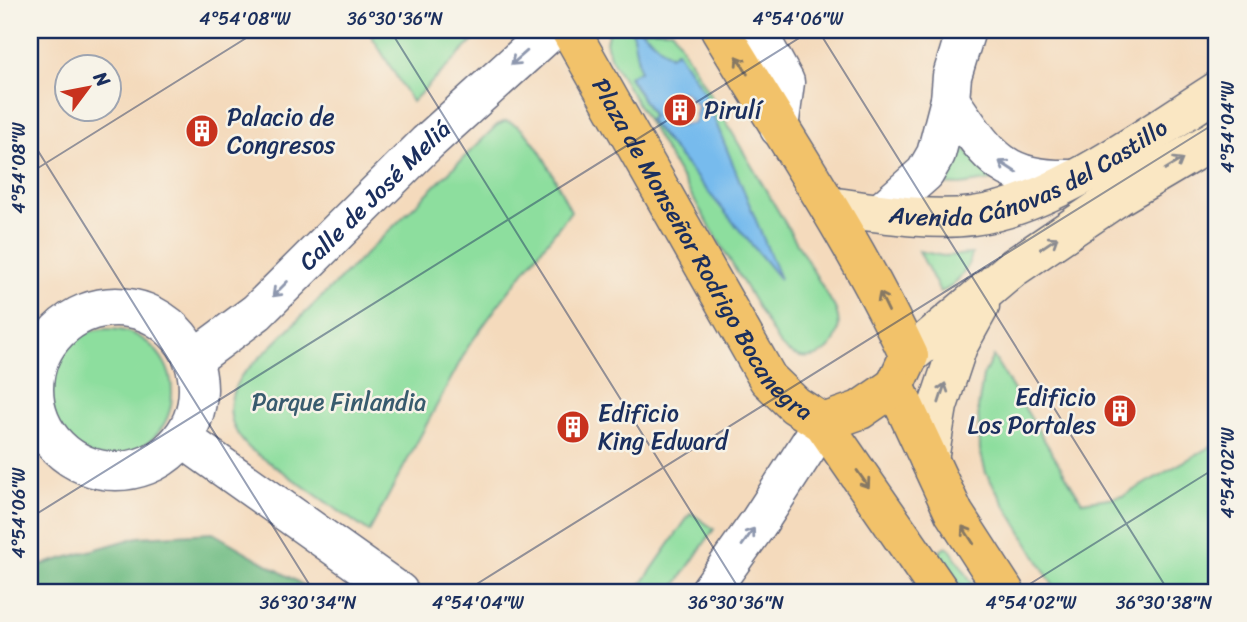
<svg xmlns="http://www.w3.org/2000/svg" width="1247" height="622" font-family="Sriracha,sans-serif">
	<style>
		.green { fill: #8dde9e; stroke: #54867e; stroke-width: 2 }
		.forest { fill: #72bd85; stroke: #467672; stroke-width: 2 }
		.water { fill: #77bbed; stroke: #4975a6; stroke-width: 2; fill-rule: evenodd }
		.lines { fill: none; stroke-linecap: round; stroke-linejoin: round }
		.street-casing { stroke: #676b7f; stroke-width: 41 }
		.secondary-casing { stroke: #676b7f; stroke-width: 41 }
		.primary-casing { stroke: #676b7f; stroke-width: 41 }
		.street { stroke: #fff; stroke-width: 38 }
		.secondary { stroke: #fae7c3; stroke-width: 38 }
		.primary { stroke: #f2c26a; stroke-width: 38 }
		.oneway { stroke: #8d97ae }
		.oneway2 { stroke: #867864 }
		.oneway3 { stroke: #8a8b90 }
		.ticks { fill: none; stroke: #1b2f5e; stroke-width: 2; stroke-opacity: 0.45 }
		.labels { text-anchor: middle; stroke-width: 5; stroke-linejoin: round; paint-order: stroke }
		.poi-label { font-size: 24px; fill: #1b2f5e; stroke: #f7f3e8; text-anchor: start }
		.street-label { font-size: 24px; fill: #1b2f5e; stroke: #f7f3e8 }
		.park-label { font-size: 24px; fill: #385b6e; stroke: #f7f3e8 }
		.neatline { fill: none; stroke: #1b2f5e; stroke-width: 2.5 }
		.ticks-label { font-size: 18px; text-anchor: middle; fill: #1b2f5e }
	</style>
	<rect width="100%" height="100%" fill="#f7f3e8"/>
	<filter id="ink" filterUnits="userSpaceOnUse"><feTurbulence type="fractalNoise" baseFrequency=".0143" numOctaves="2"/><feDisplacementMap in="SourceGraphic" scale="14" xChannelSelector="R" yChannelSelector="G"/><feConvolveMatrix kernelMatrix="1 2 1 2 8 2 1 2 1" color-interpolation-filters="sRGB"/></filter>
	<filter id="wash" filterUnits="userSpaceOnUse"><feTurbulence type="fractalNoise" baseFrequency=".00686" numOctaves="4" result="noise"/><feDisplacementMap in="SourceGraphic" scale="28" xChannelSelector="R" yChannelSelector="G"/><feGaussianBlur stdDeviation="1.57" result="paint"/><feColorMatrix in="noise" values="0 0 0 0 0 0 0 0 0 0 0 0 0 0 0 0 0 1.4 0 .05"/><feComposite in="paint" operator="in"/></filter>
	<g filter="url(#wash)">
		<rect width="100%" height="100%" fill="#f4dabc"/>
		<g class="green">
			<polygon points="368,30 478,30 474,40 412,102"/>
			<path d="M 609,30 L 632,30 L 640,71 L 629,77 L 653,117 L 649,120 L 778,276 L 676,51 L 670,56 L 641,30 L 672,30 L 835,308 C 852,347 805,377 778,342 L 610,57 L 606,42 Z"/>
			<path d="M 506,121 C 535,126 557,186 571,211 L 499,304 L 468,347 L 369,532 L 250,449 C 227,427 224,403 241,376 L 497,125 Z"/>
			<polygon points="951,137 993,175 993,180 961,185 936,184"/>
			<path d="M 919,251 L 943,256 L 972,254 C 968,269 956,288 940,292 Z"/>
			<circle cx="108" cy="393" r="64"/>
			<polygon points="993,356 1082,502 1123,496 1217,443 1217,592 1057,592 986,473 980,450 978,408 983,376"/>
			<polygon points="691,513 714,529 671,592 636,592"/>
			<polygon points="946,547 950,549 978,592 964,592 940,555 940,551"/>
		</g>
		<polygon class="forest" points="213,533 315,592 30,592 30,568 138,537"/>
		<path class="water" d="M 632,30 L 641,30 L 670,56 L 677,51 L 703,91 L 780,279 L 649,120 L 653,116 L 629,76 L 640,71 ZM 684,91 L 698,106 L 694,123 L 673,127 L 662,113 L 666,97 Z"/>
	</g>
	<g filter="url(#ink)">
		<g class="lines">
			<defs>
				<g id="street">
					<polyline points="756,30 785,82 779,128"/>
					<path d="M 950,100 C 988,155 1001,181 1073,179"/>
					<polyline points="881,212 925,173 936,154 950,100 952,76 966,30"/>
					<circle cx="116" cy="389" r="82"/>
					<path id="s1" d="M 195,358 L 257,312 L 427,143 L 552,30"/>
					<polyline points="182,438 399,592"/>
					<polyline points="709,592 759,522 823,423"/>
				</g>
				<g id="secondary">
					<path id="s2" d="M 829,206 C 874,212 928,222 973,216 C 1053,206 1149,134 1217,91"/>
					<polyline points="909,356 1013,268 1119,196 1217,138"/>
					<polyline points="929,459 938,406 958,346 980,306"/>
				</g>
				<g id="primary">
					<path id="s3" d="M 570,30 L 768,379 L 795,405 L 823,423 L 940,592"/>
					<path d="M 720,30 C 785,138 856,242 909,356 L 895,386"/>
					<polyline points="895,386 954,513 1005,592"/>
					<polyline points="823,423 860,410 895,386"/>
				</g>
			</defs>
			<use href="#street" class="street-casing"/>
			<use href="#secondary" class="secondary-casing"/>
			<use href="#primary" class="primary-casing"/>
			<use href="#street" class="street"/>
			<use href="#secondary" class="secondary"/>
			<use href="#primary" class="primary"/>
		</g>
		<defs><path id="oneway-shaft" d="M-6 0H5M1.5-3L5.5 0L1.5 3" fill="none" stroke-width="1.6" stroke-linecap="round" stroke-linejoin="round" transform="scale(1.75)"/></defs>
		<g class="oneway">
			<use href="#oneway-shaft" transform="translate(519 58) rotate(139)"/>
			<use href="#oneway-shaft" transform="translate(1008 167) rotate(-147)"/>
			<use href="#oneway-shaft" transform="translate(280 289) rotate(135)"/>
			<use href="#oneway-shaft" transform="translate(748 537) rotate(-55)"/>
		</g>
		<g class="oneway2">
			<use href="#oneway-shaft" transform="translate(742 65) rotate(-121)"/>
			<use href="#oneway-shaft" transform="translate(884 302) rotate(-116)"/>
			<use href="#oneway-shaft" transform="translate(863 479) rotate(55)"/>
			<use href="#oneway-shaft" transform="translate(968 535) rotate(-123)"/>
		</g>
		<g class="oneway3">
			<use href="#oneway-shaft" transform="translate(1174 164) rotate(-31)"/>
			<use href="#oneway-shaft" transform="translate(1049 243) rotate(-34)"/>
			<use href="#oneway-shaft" transform="translate(942 393) rotate(-72)"/>
		</g>
	</g>
	<path class="ticks" d="M 390,30 L 741,592M 818,30 L 1169,592M 30,138 L 314,592M 30,173 L 259,30M 30,518 L 812,30M 464,592 L 1217,122M 1017,592 L 1217,467"/>
	<defs>
		<symbol id="building-disc" viewBox="-11 -11 22 22"><circle r="9.5" fill="#c8321e" stroke="#f7f3e8"/><path d="M-4-6H4V6H1V3H-1V6H-4ZM-2.5-4.3h1.7v1.8h-1.7ZM.8-4.3h1.7v1.8H.8ZM-2.5-1h1.7V.8h-1.7ZM.8-1h1.7V.8H.8Z" fill="#fff"/></symbol>
	</defs>
	<g fill-rule="evenodd">
		<use href="#building-disc" x="661" y="91" width="38" height="38"/>
		<use href="#building-disc" x="183" y="112" width="38" height="38"/>
		<use href="#building-disc" x="1101" y="392" width="38" height="38"/>
		<use href="#building-disc" x="554" y="408" width="38" height="38"/>
	</g>
	<g class="labels">
		<g class="poi-label">
			<text x="704" y="118">Pirulí</text>
			<text x="227" y="125">Palacio de<tspan x="227" dy="28">Congresos</tspan></text>
			<text x="1096" y="405" text-anchor="end">Edificio<tspan x="1096" dy="28">Los Portales</tspan></text>
			<text x="598" y="421">Edificio<tspan x="598" dy="28">King Edward</tspan></text>
		</g>
		<g class="street-label">
			<text dy="8" stroke="none"><textPath href="#s2" startOffset="210">Avenida Cánovas del Castillo</textPath></text>
			<text dy="8" stroke="none"><textPath href="#s1" startOffset="243">Calle de José Meliá</textPath></text>
			<text dy="8" stroke="none"><textPath href="#s3" startOffset="257">Plaza de Monseñor Rodrigo Bocanegra</textPath></text>
		</g>
		<g class="park-label">
			<text x="339" y="410">Parque Finlandia</text>
		</g>
	</g>
	<rect width="1247" height="622" fill="none" stroke="#f7f3e8" stroke-width="77"/>
	<g transform="translate(88 88) rotate(58)"><circle r="33" fill="#f7f3e8" stroke="#9fa5b1" stroke-width="2"/>
	<path d="M0-5L12 26L0 18L-12 26Z" fill="#c8321e"/>
	<text y="-10" font-size="19" font-weight="bold" text-anchor="middle" fill="#1b2f5e">N</text>
	</g>
	<rect x="38" y="38" width="1170" height="546" class="neatline"/>
	<g class="ticks-label">
		<text x="245" y="25">4°54'08"W</text>
		<text x="395" y="25">36°30'36"N</text>
		<text x="798" y="25">4°54'06"W</text>
		<text transform="translate(1228 127) rotate(-90)" y="6">4°54'04"W</text>
		<text transform="translate(19 168) rotate(-90)" y="6">4°54'08"W</text>
		<text transform="translate(1228 473) rotate(-90)" y="6">4°54'02"W</text>
		<text transform="translate(19 513) rotate(-90)" y="6">4°54'06"W</text>
		<text x="308" y="609">36°30'34"N</text>
		<text x="478" y="609">4°54'04"W</text>
		<text x="736" y="609">36°30'36"N</text>
		<text x="1031" y="609">4°54'02"W</text>
		<text x="1164" y="609">36°30'38"N</text>
	</g>
</svg>
